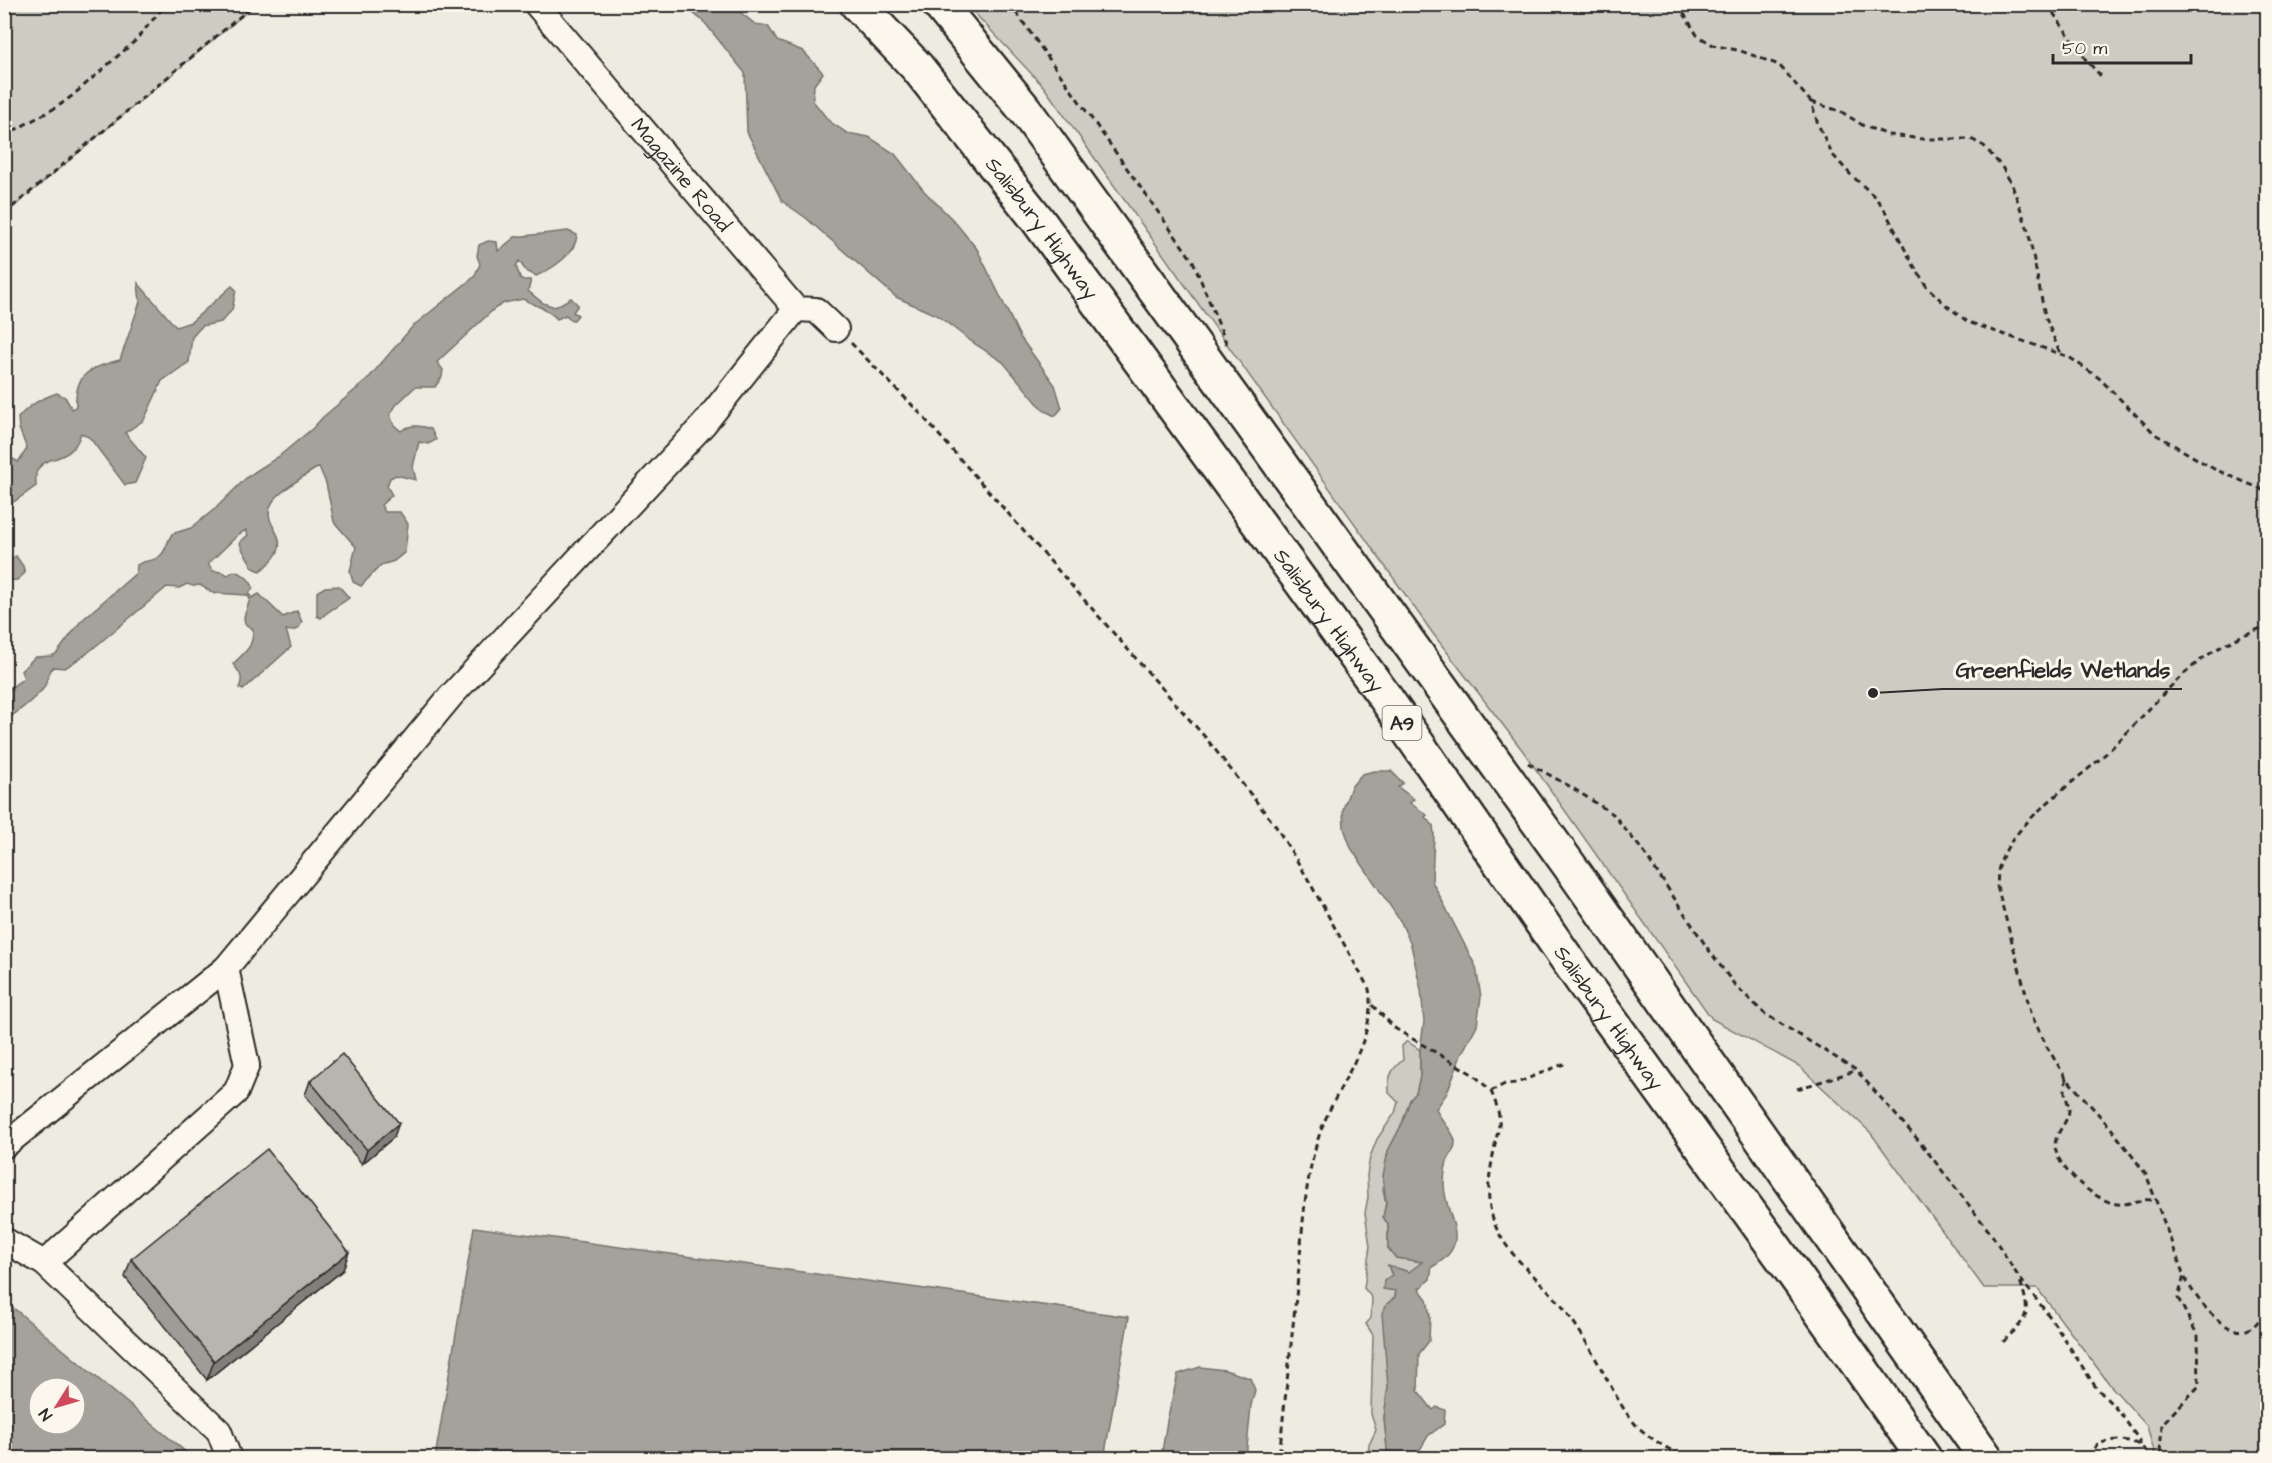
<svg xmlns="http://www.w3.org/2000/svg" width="2272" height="1463" font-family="'Architects Daughter',sans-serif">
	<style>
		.green { fill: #cecbc2; stroke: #7c7b76; stroke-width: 1.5 }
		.water { fill: #a4a29a; stroke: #74726e; stroke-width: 1.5; fill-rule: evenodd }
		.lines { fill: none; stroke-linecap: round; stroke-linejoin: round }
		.minor-casing { stroke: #2b2b2b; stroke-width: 28 }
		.highway-casing { stroke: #2b2b2b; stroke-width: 38 }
		.path { stroke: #2b2b2b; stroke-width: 3; stroke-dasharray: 6 4.5; stroke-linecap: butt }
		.minor { stroke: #fbf7ec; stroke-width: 24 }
		.highway { stroke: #fbf7ec; stroke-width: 33 }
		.wall { fill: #9e9c96; stroke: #2b2b2b; stroke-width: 1.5 }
		.shaded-wall { fill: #817f7a; stroke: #2b2b2b; stroke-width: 1.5 }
		.building { fill: #b8b5ae; stroke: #2b2b2b; stroke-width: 1.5 }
		.labels { text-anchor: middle; stroke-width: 6; stroke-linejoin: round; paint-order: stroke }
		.shield { fill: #fbf7ec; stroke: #696865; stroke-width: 1.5 }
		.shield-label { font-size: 20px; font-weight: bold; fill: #2b2b2b }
		.street-label { font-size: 21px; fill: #2b2b2b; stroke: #fbf7ec }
		.leader { fill: none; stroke: #2b2b2b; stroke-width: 2 }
		.callout-dot { fill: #2b2b2b; stroke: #fbf7ec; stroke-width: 2 }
		.callout-label { font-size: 22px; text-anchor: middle; font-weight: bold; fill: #2b2b2b; stroke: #fbf7ec; stroke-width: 6; stroke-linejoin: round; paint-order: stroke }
	</style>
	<rect width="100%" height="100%" fill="#eeebe0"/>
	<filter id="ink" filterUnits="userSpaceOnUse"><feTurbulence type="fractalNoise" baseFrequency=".0167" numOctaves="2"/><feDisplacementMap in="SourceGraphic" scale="12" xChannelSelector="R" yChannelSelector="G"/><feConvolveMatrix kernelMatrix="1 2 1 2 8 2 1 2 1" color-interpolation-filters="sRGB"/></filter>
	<g filter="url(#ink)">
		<g class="green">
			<polygon points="5,4 255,4 255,5 5,214"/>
			<polygon points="967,5 2267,5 2267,1458 2156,1458 2147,1426 2111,1386 2037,1288 1984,1288 1870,1132 1799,1066 1712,1019 1523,751 1434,635 1044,87"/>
			<path d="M 1407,1041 L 1420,1050 L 1420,1077 L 1416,1093 L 1410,1100 L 1402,1124 L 1388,1151 L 1383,1190 L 1386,1203 L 1383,1217 L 1388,1224 L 1388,1248 L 1396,1258 L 1423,1262 L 1409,1272 L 1388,1266 L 1392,1275 L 1385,1281 L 1383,1288 L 1396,1291 L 1395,1297 L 1387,1304 L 1388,1387 L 1384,1418 L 1388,1458 L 1368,1458 L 1369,1445 L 1376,1430 L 1371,1414 L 1373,1335 L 1366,1324 L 1371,1318 L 1372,1298 L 1364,1288 L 1370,1246 L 1365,1213 L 1368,1197 L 1367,1175 L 1370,1157 L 1377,1139 L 1395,1113 L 1398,1102 L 1389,1093 C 1388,1078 1390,1070 1403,1060 L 1402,1046 Z"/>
		</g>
		<g class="water">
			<polygon points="665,5 731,5 755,24 768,26 777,41 803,51 823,73 814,85 813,101 829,121 847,133 869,137 895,154 924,191 954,221 977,249 1020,337 1055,385 1062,408 1055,416 1043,410 1003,362 972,342 938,316 896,297 806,218 782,201 747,132 745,73 705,23 686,7"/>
			<path d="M 568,231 L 577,235 C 576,254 552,269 536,276 L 526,271 L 519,261 L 516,266 L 521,280 L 531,280 L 528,291 L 543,303 L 555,307 L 571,298 L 578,305 L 573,312 L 578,315 L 574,320 L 571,320 L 566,315 L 557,319 C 549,309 534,305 523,299 L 504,303 L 494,309 L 437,362 L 443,370 L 442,377 L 435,387 L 415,387 L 396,405 L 390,415 L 394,425 L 401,431 C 410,424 420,425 431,429 L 436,440 L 428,444 L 419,442 L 413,467 L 416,480 L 396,475 L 390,478 L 387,486 L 392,495 L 381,505 L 385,512 L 400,512 L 408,524 L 405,552 L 394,561 L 381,565 L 361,586 L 353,582 L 350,571 L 356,547 L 334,522 L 326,483 L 319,467 C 308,473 275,494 271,505 C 260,530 303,538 260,571 L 252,567 C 249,557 241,552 240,542 L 248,535 L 246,530 L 239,534 L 208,564 L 213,571 L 222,572 L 228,575 L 234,571 C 242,573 250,579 253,587 L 249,594 L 252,598 L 259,594 L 283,617 L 297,611 L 302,622 L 298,629 L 291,631 L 286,630 L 291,647 L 243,690 L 239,688 C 244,677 240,673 233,664 C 246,651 253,648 253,629 L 245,624 L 244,617 L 250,599 L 247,595 L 213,593 L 200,585 L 193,586 L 187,584 L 179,588 L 167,587 L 85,655 L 65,668 L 53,667 C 47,674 48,682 43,689 C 32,702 18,711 5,721 L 5,692 L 24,678 L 21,671 L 35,657 L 52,656 L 57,653 L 81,621 L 136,573 L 137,565 C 144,560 153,562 160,556 C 167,550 167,541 172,534 L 191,528 L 216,508 L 247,477 L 278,457 L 313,428 L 323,417 L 367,380 L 413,326 L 474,277 L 480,264 L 477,256 L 479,245 L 488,241 L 497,242 L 498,251 L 515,237 Z"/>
			<path d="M 138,283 L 176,327 L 191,322 L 232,286 L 236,290 L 232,310 L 221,322 L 202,326 L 192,337 L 189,362 L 162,381 L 144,420 L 125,433 L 146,458 L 135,483 L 125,485 L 90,438 L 81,433 C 70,467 46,452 37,471 C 35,475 36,482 36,486 L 11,504 L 8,517 L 5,519 L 5,454 L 18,462 L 27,449 L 19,428 L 18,418 C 29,405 40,399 57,393 L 65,397 L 72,409 L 76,406 C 74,373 92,367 120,360 L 140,302 Z"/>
			<polygon points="16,556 23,566 25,573 17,580 5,581 5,562"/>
			<path d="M 339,586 L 349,598 C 340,605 330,609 321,618 L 317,616 L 317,592 L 325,587 Z"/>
			<path d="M 1375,771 L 1391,771 L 1403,783 L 1398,787 L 1414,799 L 1410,803 L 1427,815 L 1425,817 L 1433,825 L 1434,834 L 1432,881 L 1476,967 L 1481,997 L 1477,1025 L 1461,1055 L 1447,1093 L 1436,1109 C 1440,1120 1453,1130 1455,1141 C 1456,1148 1450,1155 1447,1162 C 1445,1169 1444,1179 1444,1185 C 1445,1219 1475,1243 1432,1267 L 1430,1279 L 1419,1289 L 1427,1299 L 1430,1316 L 1429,1341 L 1419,1354 L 1418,1391 L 1433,1410 L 1437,1407 L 1445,1410 L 1444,1424 L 1428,1436 L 1415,1458 L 1388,1458 L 1384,1418 L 1388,1387 L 1382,1313 L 1387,1304 L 1395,1297 L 1396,1291 L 1383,1289 L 1384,1281 L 1392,1275 L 1388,1265 L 1409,1272 L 1422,1262 L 1396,1258 L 1388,1248 L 1388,1224 L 1383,1217 L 1386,1203 L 1383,1176 L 1388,1151 L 1402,1124 L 1410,1100 L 1416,1093 L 1420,1077 L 1420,1050 L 1424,1022 L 1421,990 L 1411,945 L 1401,922 L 1351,848 L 1344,828 L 1343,809 L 1351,787 L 1362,774 Z"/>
			<polygon points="474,1227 1129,1317 1104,1458 435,1458"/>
			<path d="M 4,1301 L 5,1301 L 193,1458 L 5,1458 ZM 39,1388 L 75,1388 L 75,1424 L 39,1424 Z"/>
			<polygon points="1200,1367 1225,1370 1250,1378 1255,1390 1251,1405 1246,1458 1161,1458 1167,1421 1178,1374"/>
		</g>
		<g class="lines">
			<defs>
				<g id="minor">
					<path id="s1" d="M 536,4 L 796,309 L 816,310 L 836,329"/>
					<polyline points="4,1146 226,968 450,697 704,424 796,309"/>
					<polyline points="4,1240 44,1263 219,1431 229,1458"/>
					<polyline points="44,1263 236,1092 247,1065 226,968"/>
				</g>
				<g id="highway">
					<path id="s2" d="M 857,4 L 917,67 L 1037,219 L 1385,697 L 1585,985 L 1799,1281 L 1924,1458"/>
					<polyline points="939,4 1025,110 1574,872 1986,1458"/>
				</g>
			</defs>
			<use href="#minor" class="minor-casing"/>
			<use href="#highway" class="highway-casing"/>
			<g class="path">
				<polyline points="1010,4 1193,261 1227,345"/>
				<polyline points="1678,4 1697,35 1713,45 1741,51 1779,65 1811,102 1818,124 1832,154 1850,174 1872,194 1883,207 1911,261 1927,287 1946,305 1968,322 2069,357 2099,378 2155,434 2214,469 2268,492"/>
				<polyline points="2047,4 2086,60 2101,76"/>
				<polyline points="1811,102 1840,111 1864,126 1889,135 1923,139 1971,139 1984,146 2002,167 2012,185 2028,230 2045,316 2060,353"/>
				<polyline points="4,136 57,107 72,96 135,41 166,4"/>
				<polyline points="4,214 255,4"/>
				<path d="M 851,343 L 917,410 L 1205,737 L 1275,825 L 1305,874 L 1369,989 C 1377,1042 1337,1084 1320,1133 C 1304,1179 1303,1229 1298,1277 C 1292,1337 1285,1398 1279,1458"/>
				<polyline points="1528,763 1571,787 1613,814 1643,851 1708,949 1734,984 1765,1014 1856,1070 1919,1141 1972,1209 1992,1235 2018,1276 2050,1317 2095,1386 2121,1414 2139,1440 2139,1446"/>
				<polyline points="1372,1005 1396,1029 1474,1075 1491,1091 1505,1084 1517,1083 1566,1063"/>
				<path d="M 2066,1078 C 2066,1083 2065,1088 2065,1092 C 2066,1099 2069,1104 2069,1111 C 2067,1124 2056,1131 2055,1145 C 2055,1167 2092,1197 2112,1203 C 2129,1208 2137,1196 2157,1201"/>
				<polyline points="1797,1089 1855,1071"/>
				<path d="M 1491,1091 C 1494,1099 1498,1107 1499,1117 C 1500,1124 1498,1132 1496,1139 C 1492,1163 1485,1188 1491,1212 C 1501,1256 1543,1278 1567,1313 C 1581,1332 1592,1352 1603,1372 C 1613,1390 1623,1411 1637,1426 C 1652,1440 1669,1450 1687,1458"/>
				<path d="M 2185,1278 C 2195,1298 2236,1354 2259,1320"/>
				<path d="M 2003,1342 C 2027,1318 2032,1316 2020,1281"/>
				<path d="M 2089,1458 L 2098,1444 C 2117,1437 2141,1438 2150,1458"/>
				<path d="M 2153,1458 L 2160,1454 L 2162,1424 L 2199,1386 L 2198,1336 L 2178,1298 L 2184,1276 L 2146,1174 L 2110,1127 L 2066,1078 L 2047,1047 L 2032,1016 L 1997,886 C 1998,880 1997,873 1999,867 C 2010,825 2070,786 2101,758 C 2159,705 2187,651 2268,626"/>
			</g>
			<use href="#minor" class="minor"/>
			<use href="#highway" class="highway"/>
		</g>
		<g class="wall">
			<polygon points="310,1081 394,1137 362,1164 305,1095"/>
			<polygon points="131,1259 343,1270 207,1380 125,1277"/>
		</g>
		<g class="shaded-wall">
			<polygon points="399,1123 394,1137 362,1164 367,1150"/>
			<polygon points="349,1252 343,1270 207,1380 214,1361"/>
		</g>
		<g class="building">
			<polygon points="342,1054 399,1123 367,1150 310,1081"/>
			<polygon points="267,1149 349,1252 214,1361 131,1259"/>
		</g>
	</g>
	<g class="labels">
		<rect class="shield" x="1382.5" y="706" width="39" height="34" rx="4.5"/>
		<g class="shield-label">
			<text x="1402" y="730">A9</text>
		</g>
		<g class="street-label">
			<text dy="7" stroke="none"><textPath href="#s1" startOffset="224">Magazine Road</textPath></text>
			<text dy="7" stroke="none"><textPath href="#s2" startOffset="291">Salisbury Highway</textPath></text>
			<text dy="7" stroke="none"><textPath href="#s2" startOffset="777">Salisbury Highway</textPath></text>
			<text dy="7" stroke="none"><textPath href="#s2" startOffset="1263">Salisbury Highway</textPath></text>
		</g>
	</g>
	<path class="leader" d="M1873 693L1943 689H2182"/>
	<circle class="callout-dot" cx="1873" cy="693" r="6"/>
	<g class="callout-label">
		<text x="2063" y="677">Greenfields Wetlands</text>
	</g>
	<rect width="2272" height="1463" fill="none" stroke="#fbf7ec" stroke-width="24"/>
	<rect x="12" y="12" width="2248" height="1439" fill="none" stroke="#2b2b2b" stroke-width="2" filter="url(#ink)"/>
	<g transform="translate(57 1406) rotate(233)"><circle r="28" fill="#fbf7ec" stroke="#a8a59f" stroke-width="1.5"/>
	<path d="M0-4.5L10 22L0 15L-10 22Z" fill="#d1495b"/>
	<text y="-9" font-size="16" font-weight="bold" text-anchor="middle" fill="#2b2b2b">N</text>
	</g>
	<path d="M2053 54v9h138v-9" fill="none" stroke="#2b2b2b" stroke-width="3"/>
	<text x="2062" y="54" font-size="18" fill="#2b2b2b" stroke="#fbf7ec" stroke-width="4.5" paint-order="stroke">50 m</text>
</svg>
